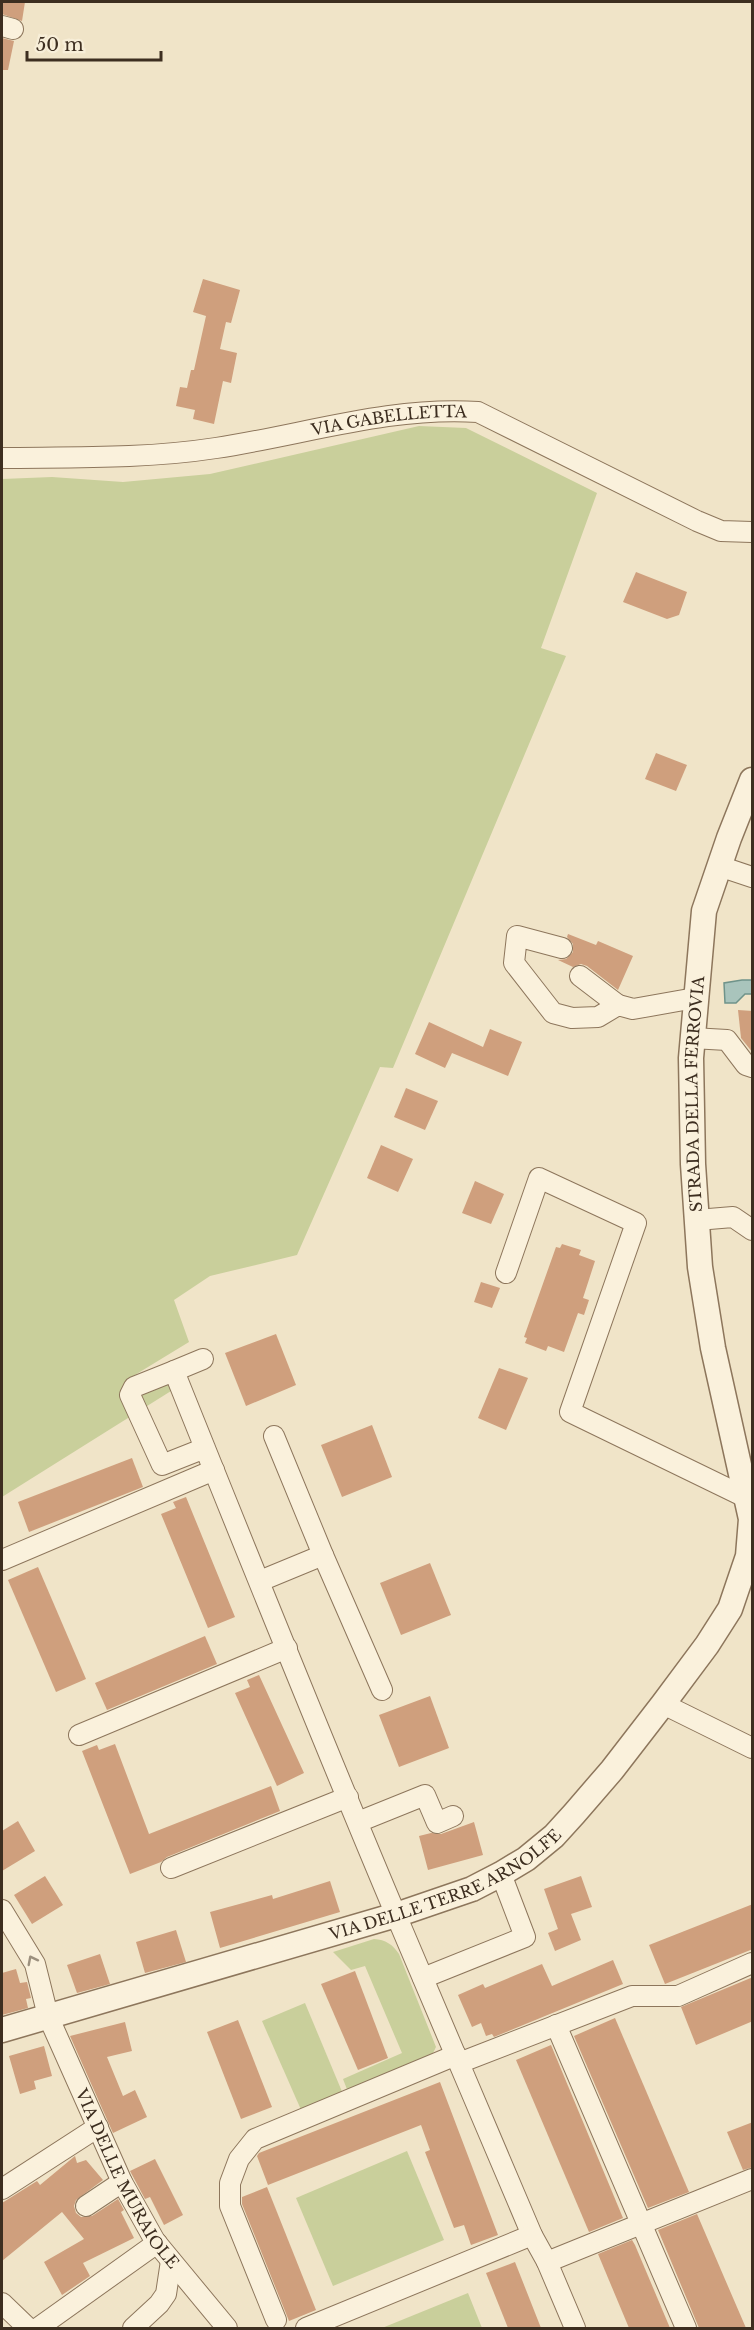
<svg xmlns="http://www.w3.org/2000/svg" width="754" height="2330" font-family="'Libre Baskerville',serif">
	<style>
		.green { fill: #c9cf9b }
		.water { fill: #a9c4bc; stroke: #6f938a; stroke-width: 1.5 }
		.building { fill: #cf9f7d }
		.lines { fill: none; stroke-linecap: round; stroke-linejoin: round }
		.minor-casing { stroke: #8d765c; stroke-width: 22 }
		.tertiary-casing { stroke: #8d765c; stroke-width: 27 }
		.minor { stroke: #faf1dc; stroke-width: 20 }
		.tertiary { stroke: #faf1dc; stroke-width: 24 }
		.oneway { stroke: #9c907e }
		.labels { text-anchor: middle; stroke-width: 6; stroke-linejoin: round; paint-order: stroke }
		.street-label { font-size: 16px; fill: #3d2e20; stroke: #f7eed8 }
	</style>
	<rect width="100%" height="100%" fill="#f0e4c8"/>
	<g class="green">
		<polygon points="419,426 466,428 597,493 541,648 566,656 393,1068 380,1067 297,1255 210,1276 174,1300 189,1342 125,1381 179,1386 2,1497 2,479 52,477 123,482 210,474"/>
		<path d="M 374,1939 C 386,1940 392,1944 399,1954 L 436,2047 L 431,2057 L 348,2092 L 343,2079 L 402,2053 L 365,1966 L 351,1970 L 333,1952 Z"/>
		<polygon points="305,2003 343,2094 302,2112 262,2021"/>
		<polygon points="407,2151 444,2240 333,2286 296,2198"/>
		<polygon points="468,2293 482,2328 382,2328"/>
	</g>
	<polygon class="water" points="742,980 752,980 752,994 745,994 736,1003 725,1003 724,983"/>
	<g class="building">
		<polygon points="2,2 25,2 22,21 2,14"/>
		<polygon points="2,38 14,41 8,70 2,70"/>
		<polygon points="203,279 240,290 231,323 226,322 220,349 237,353 231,383 223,381 214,424 193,419 195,410 176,406 180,387 187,388 191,370 194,370 206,316 193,312"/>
		<polygon points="636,572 687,592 679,615 667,619 623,602"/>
		<polygon points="656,753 687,765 676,791 645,779"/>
		<polygon points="568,934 596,945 598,941 633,956 618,990 587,966 581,964 573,967 558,960 566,959 573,952 573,944 567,937"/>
		<polygon points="738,1010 753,1011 753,1053 741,1038"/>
		<polygon points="429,1022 483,1047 490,1029 522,1042 508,1076 452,1053 445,1068 415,1054"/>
		<polygon points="406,1088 438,1101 425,1130 394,1117"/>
		<polygon points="381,1145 413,1159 398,1192 367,1178"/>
		<polygon points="475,1181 504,1194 491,1224 462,1213"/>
		<polygon points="562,1244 581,1250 579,1255 595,1261 583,1298 589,1300 584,1315 578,1313 564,1352 548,1346 546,1351 525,1343 527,1338 524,1337 556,1247 560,1248"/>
		<polygon points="481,1282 500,1288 492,1308 474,1302"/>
		<polygon points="276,1334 296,1385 246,1406 225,1353"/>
		<polygon points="499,1368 528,1378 506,1430 478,1418"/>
		<polygon points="372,1425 392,1477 342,1497 321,1445"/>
		<polygon points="132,1458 143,1487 29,1532 18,1502"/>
		<polygon points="186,1497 235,1617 208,1628 161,1514 176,1508 173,1502"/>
		<polygon points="430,1563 451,1615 401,1635 380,1583"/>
		<polygon points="38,1567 86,1679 56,1692 8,1580"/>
		<polygon points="205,1636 217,1664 107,1710 95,1683"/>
		<polygon points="259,1675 304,1773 277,1786 235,1693 250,1687 247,1680"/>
		<polygon points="430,1696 449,1748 399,1767 379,1715"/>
		<polygon points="115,1744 149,1834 271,1786 280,1811 167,1857 161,1862 130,1874 82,1751 97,1745 99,1750"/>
		<polygon points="18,1821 35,1851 2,1871 2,1831"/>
		<polygon points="474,1822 483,1855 428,1870 419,1836 431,1833 441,1834"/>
		<polygon points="45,1876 63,1905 32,1924 14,1895"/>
		<polygon points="581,1876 592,1907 571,1914 581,1940 555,1951 548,1933 558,1929 544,1889"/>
		<polygon points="330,1881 340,1912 220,1948 210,1912 272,1895 273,1899"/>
		<polygon points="753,1904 753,1949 665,1984 649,1945"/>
		<polygon points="176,1930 186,1962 145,1973 136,1942"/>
		<polygon points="100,1954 110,1984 77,1993 67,1965"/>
		<polygon points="613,1960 623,1984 494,2037 492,2034 486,2036 481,2023 472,2027 458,1995 483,1984 485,1988 542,1964 552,1986"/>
		<polygon points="16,1969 20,1983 27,1982 31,1998 26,1999 28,2008 2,2015 2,1973"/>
		<polygon points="355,1971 388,2058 358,2070 321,1984"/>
		<polygon points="753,1977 753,2021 696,2045 681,2007"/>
		<polygon points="615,2018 689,2192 648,2208 574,2036"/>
		<polygon points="238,2020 272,2107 241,2119 207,2032"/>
		<polygon points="125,2022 132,2051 107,2057 123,2096 135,2090 147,2117 113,2133 70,2036"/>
		<polygon points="551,2045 623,2218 589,2232 516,2060"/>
		<polygon points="44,2046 52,2076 34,2081 36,2089 20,2094 9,2056"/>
		<polygon points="440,2082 498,2235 471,2245 464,2225 454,2228 425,2152 430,2150 421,2125 268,2185 257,2156 259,2153"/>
		<polygon points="753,2122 753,2167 743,2170 727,2132"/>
		<polygon points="75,2156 77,2163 86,2160 103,2180 76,2200 74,2206 76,2213 81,2217 92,2216 118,2199 124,2210 121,2212 134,2238 83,2263 90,2276 62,2295 44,2262 84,2239 62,2212 2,2261 2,2203 37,2181 40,2185"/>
		<polygon points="155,2159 183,2215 164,2225 150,2197 145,2199 130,2171"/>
		<polygon points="267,2187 316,2310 289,2321 242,2204 242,2197"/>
		<polygon points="697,2214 724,2277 746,2328 699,2328 658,2230"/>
		<polygon points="632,2240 635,2245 670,2328 629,2328 598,2254"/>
		<polygon points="515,2262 541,2328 508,2328 486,2273"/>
	</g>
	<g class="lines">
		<defs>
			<g id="minor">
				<polyline points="2,26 13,29"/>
				<path id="s1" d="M 2,458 C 73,457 145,459 216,448 C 303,435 390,406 478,412 L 697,521 L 721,531 L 752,532"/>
				<polyline points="719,866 752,877"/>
				<polyline points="562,948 517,936 514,963 553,1013 572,1018 598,1017 618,1005 633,1009 695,998"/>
				<polyline points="580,976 618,1005"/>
				<polyline points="692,1038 727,1040 746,1065 752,1067"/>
				<polyline points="697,1220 733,1217 752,1230"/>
				<polyline points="506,1273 539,1178 636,1223 570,1412 745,1497"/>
				<polyline points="174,1371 203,1359"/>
				<polyline points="274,1436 323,1555 382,1690"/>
				<path d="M 205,1448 L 162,1465 L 130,1395 L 134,1387 L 174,1371 C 247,1553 320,1735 396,1915 C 441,2022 487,2128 532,2235 L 547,2262 L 575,2328"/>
				<polyline points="2,1560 214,1470"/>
				<polyline points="260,1581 323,1555"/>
				<polyline points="663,1704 752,1748"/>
				<polyline points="79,1735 287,1648"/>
				<polyline points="358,1822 425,1795 437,1823 453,1816"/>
				<polyline points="171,1868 348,1797"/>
				<path id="s2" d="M 2,1910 L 35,1964 L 48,2016 L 122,2182 L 155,2241 L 227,2328"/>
				<polyline points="423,1978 525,1937 501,1874"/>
				<polyline points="556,2025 686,2328"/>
				<polyline points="459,2063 632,1996 678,1996 752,1963"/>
				<polyline points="2,2189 98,2127"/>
				<polyline points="86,2206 122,2182"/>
				<polyline points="547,2262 752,2179"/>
				<polyline points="2,2303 28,2328"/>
				<polyline points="276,2320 230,2206 230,2183 239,2159 255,2139 456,2055"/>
				<polyline points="38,2328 157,2243"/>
				<polyline points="133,2328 159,2304 166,2294 171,2261"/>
				<polyline points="306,2328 532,2235"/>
			</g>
			<g id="tertiary">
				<path id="s3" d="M 2,2030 L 396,1915 L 472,1889 L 501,1874 L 526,1859 L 554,1836 L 574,1814 L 612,1770 L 663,1704 L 707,1645 L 730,1609 L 748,1556 L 751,1519 L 713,1348 L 700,1267 L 693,1164 L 691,1058 L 704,911 L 729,838 L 752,780"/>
			</g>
		</defs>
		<use href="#minor" class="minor-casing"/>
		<use href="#tertiary" class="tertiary-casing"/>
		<use href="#minor" class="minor"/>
		<use href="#tertiary" class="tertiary"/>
	</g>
	<defs><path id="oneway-chevron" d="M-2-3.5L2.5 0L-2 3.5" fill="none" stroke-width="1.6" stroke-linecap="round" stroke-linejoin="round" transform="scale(1.5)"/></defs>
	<use class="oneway" href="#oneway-chevron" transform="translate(32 1960) rotate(-117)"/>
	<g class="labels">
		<g class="street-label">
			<text dy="6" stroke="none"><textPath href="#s1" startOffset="390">VIA GABELLETTA</textPath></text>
			<text dy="6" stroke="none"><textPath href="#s3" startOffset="1400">STRADA DELLA FERROVIA</textPath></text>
			<text dy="6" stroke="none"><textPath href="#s3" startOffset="468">VIA DELLE TERRE ARNOLFE</textPath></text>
			<text dy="6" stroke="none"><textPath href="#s2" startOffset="298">VIA DELLE MURAIOLE</textPath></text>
		</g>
	</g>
	<rect width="754" height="2330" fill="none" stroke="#3d2e20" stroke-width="6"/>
	<path d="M27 51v9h134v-9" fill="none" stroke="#3d2e20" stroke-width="3"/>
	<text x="36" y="51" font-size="18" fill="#3d2e20" stroke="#f7eed8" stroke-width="4.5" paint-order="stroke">50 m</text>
</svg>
